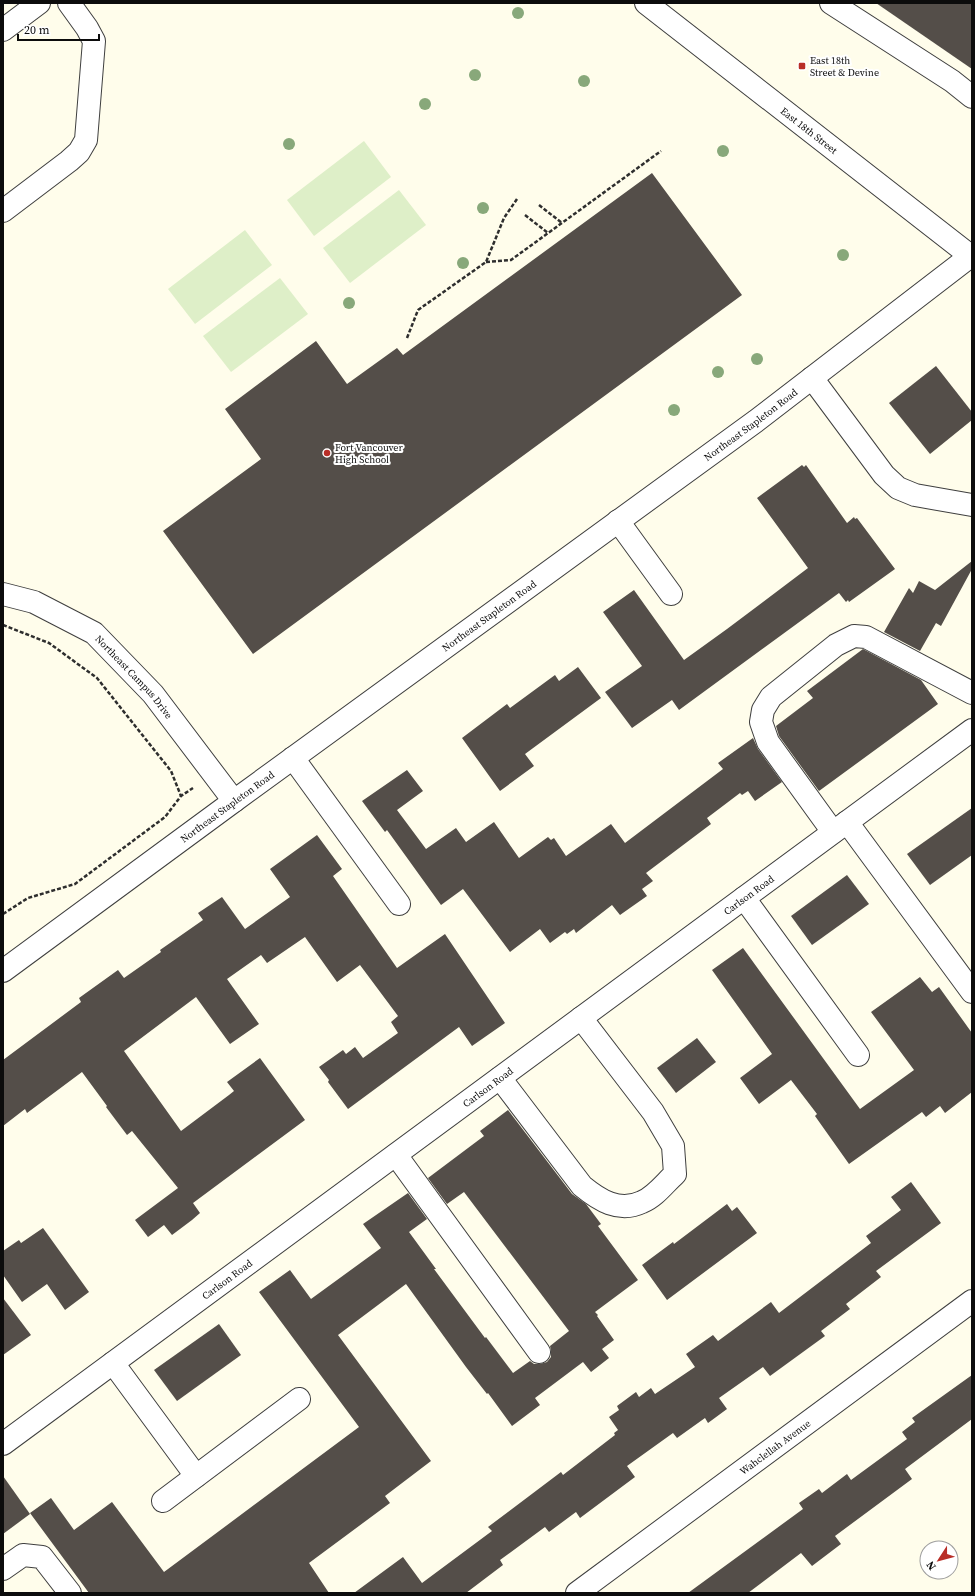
<svg xmlns="http://www.w3.org/2000/svg" width="975" height="1596" font-family="'Source Serif 4',serif">
	<style>
		.pitch { fill: #deefc8 }
		.building { fill: #544e49 }
		.lines { fill: none; stroke-linecap: round; stroke-linejoin: round }
		.minor-casing { stroke: #3f3f3f; stroke-width: 24 }
		.path { stroke: #2e2e2e; stroke-width: 2.5; stroke-dasharray: 4 2; stroke-linecap: butt }
		.minor { stroke: #fff; stroke-width: 22 }
		.tree { fill: #88a87a }
		.poi-dot { fill: #b92e27; stroke: #fff; stroke-width: 1.5 }
		.labels { text-anchor: middle; stroke-width: 4; stroke-linejoin: round; paint-order: stroke }
		.poi-label { font-size: 10px; fill: #0c0c0c; stroke: #fff; text-anchor: start }
		.street-label { font-size: 10px; fill: #0c0c0c; stroke: #fff }
	</style>
	<rect width="100%" height="100%" fill="#fffdeb"/>
	<g class="pitch">
		<polygon points="364,141 391,177 314,236 287,200"/>
		<polygon points="399,190 426,225 350,283 323,248"/>
		<polygon points="245,230 272,265 195,324 168,289"/>
		<polygon points="280,278 308,314 231,372 203,336"/>
	</g>
	<g class="building">
		<polygon points="876,3 972,3 972,69"/>
		<polygon points="652,173 742,295 253,654 163,531 261,459 225,409 316,341 347,384 397,348 403,355"/>
		<polygon points="936,366 972,412 972,420 930,454 889,403"/>
		<polygon points="802,465 804,467 806,465 847,523 854,517 855,519 857,518 895,569 849,602 848,600 846,602 839,593 679,710 672,700 632,728 605,692 642,666 603,612 634,590 684,660 727,629 808,568 757,498"/>
		<polygon points="972,561 972,569 941,626 936,623 920,651 884,632 909,588 913,593 919,581 935,590"/>
		<polygon points="863,649 921,680 938,704 819,791 779,736 776,726 813,698 807,691"/>
		<polygon points="578,667 601,698 525,754 534,766 500,791 462,738 507,704 510,708 555,675 559,681"/>
		<polygon points="753,738 758,749 782,782 755,801 748,791 742,795 740,793 707,818 711,824 646,873 653,881 642,889 647,896 620,915 612,905 576,933 574,929 567,934 565,932 550,943 540,929 510,952 463,889 441,905 387,830 385,832 362,801 407,770 423,791 397,810 426,849 456,828 466,842 494,822 519,858 548,837 551,840 554,838 566,856 611,824 625,843 723,769 718,763"/>
		<polygon points="972,808 972,855 930,885 907,854"/>
		<polygon points="317,835 342,869 333,876 397,968 445,934 505,1023 472,1046 459,1027 348,1109 328,1082 329,1080 319,1067 343,1050 346,1054 355,1047 363,1058 398,1033 391,1022 398,1016 360,965 337,982 305,937 267,963 261,955 227,979 259,1024 230,1044 196,997 124,1051 181,1131 229,1095 234,1091 227,1082 260,1058 305,1120 193,1203 200,1213 192,1220 172,1235 164,1225 148,1237 135,1220 178,1188 132,1131 127,1135 106,1107 107,1106 82,1072 27,1113 25,1109 3,1126 3,1060 81,1002 79,998 118,970 124,978 161,952 160,950 203,920 198,913 222,897 245,929 290,897 270,869"/>
		<polygon points="847,875 869,904 812,945 791,916"/>
		<polygon points="743,948 860,1109 914,1070 871,1012 920,977 932,992 939,987 972,1033 972,1092 945,1113 940,1106 926,1117 922,1112 849,1164 815,1116 817,1114 791,1080 759,1104 740,1078 772,1054 712,970"/>
		<polygon points="697,1038 716,1062 676,1093 657,1068"/>
		<polygon points="508,1110 572,1194 586,1204 601,1224 598,1226 638,1280 595,1312 598,1315 597,1316 614,1340 602,1349 609,1358 591,1372 583,1362 535,1398 540,1405 512,1426 488,1393 487,1394 466,1367 406,1284 338,1335 431,1461 385,1496 390,1503 309,1563 329,1593 89,1593 30,1513 51,1498 74,1530 112,1502 164,1572 359,1427 259,1292 290,1270 311,1299 381,1248 363,1224 408,1193 427,1219 409,1232 436,1269 434,1269 485,1338 486,1337 513,1373 530,1361 534,1364 540,1364 547,1362 551,1357 551,1351 550,1346 569,1331 464,1192 447,1204 428,1178 484,1136 480,1131"/>
		<polygon points="911,1182 941,1223 876,1271 881,1277 846,1304 850,1309 821,1331 825,1336 770,1376 763,1367 719,1398 727,1409 708,1423 705,1418 677,1438 673,1433 627,1466 635,1477 580,1518 576,1512 549,1532 545,1527 500,1560 503,1565 466,1593 354,1593 403,1557 422,1583 492,1531 488,1527 561,1472 563,1475 615,1435 614,1433 618,1430 609,1417 619,1410 617,1406 636,1392 639,1397 651,1388 655,1394 695,1367 686,1354 713,1335 718,1341 771,1302 779,1313 871,1243 866,1236 901,1210 891,1197"/>
		<polygon points="727,1204 732,1211 737,1207 757,1233 667,1300 642,1265 673,1242 674,1244"/>
		<polygon points="43,1228 89,1292 65,1310 47,1284 22,1302 3,1275 3,1251 19,1240 21,1243"/>
		<polygon points="3,1298 31,1335 3,1355"/>
		<polygon points="219,1324 241,1355 177,1401 154,1370"/>
		<polygon points="972,1375 972,1419 905,1469 912,1479 835,1536 841,1544 812,1566 801,1553 748,1593 688,1593 803,1509 799,1503 819,1489 822,1493 847,1474 851,1480 907,1439 902,1432 915,1422 912,1418"/>
		<polygon points="3,1476 30,1514 3,1534"/>
	</g>
	<g class="lines">
		<defs>
			<g id="minor">
				<path id="s1" d="M 646,3 L 972,257"/>
				<polyline points="831,3 952,81 972,97"/>
				<polyline points="3,30 39,3"/>
				<polyline points="3,211 69,161 79,152 86,140 94,41 87,28 69,3"/>
				<polyline points="812,378 884,475 898,488 915,495 972,505"/>
				<polyline points="618,521 671,594"/>
				<path id="s2" d="M 3,594 L 34,602 L 94,633 L 153,694 L 234,801"/>
				<polyline points="293,758 399,904"/>
				<polyline points="847,822 972,992"/>
				<polyline points="833,832 768,742 761,722 763,710 771,697 836,645 854,636 866,637 972,693"/>
				<polyline points="744,898 858,1055"/>
				<path id="s3" d="M 3,971 L 234,801 L 756,421 L 972,255"/>
				<path d="M 500,1078 L 582,1186 C 599,1200 619,1213 642,1202 C 655,1197 665,1183 675,1174 L 673,1146 L 653,1112 L 581,1018"/>
				<polyline points="396,1155 539,1352"/>
				<polyline points="113,1363 196,1476"/>
				<path id="s4" d="M 3,1444 L 972,730"/>
				<polyline points="163,1501 299,1399"/>
				<polyline points="3,1569 23,1555 42,1557 70,1593"/>
				<path id="s5" d="M 577,1593 L 972,1301"/>
			</g>
		</defs>
		<use href="#minor" class="minor-casing"/>
		<g class="path">
			<polyline points="539,205 562,223"/>
			<polyline points="525,215 548,233"/>
			<polyline points="486,262 511,260 661,151"/>
			<polyline points="407,338 418,310 486,262 504,218 517,199"/>
			<polyline points="3,625 49,643 97,678 171,771 181,796"/>
			<polyline points="3,914 28,898 75,884 165,817 181,796 193,788"/>
		</g>
		<use href="#minor" class="minor"/>
	</g>
	<g class="tree">
		<circle cx="518" cy="13" r="6"/>
		<circle cx="475" cy="75" r="6"/>
		<circle cx="584" cy="81" r="6"/>
		<circle cx="425" cy="104" r="6"/>
		<circle cx="289" cy="144" r="6"/>
		<circle cx="723" cy="151" r="6"/>
		<circle cx="483" cy="208" r="6"/>
		<circle cx="843" cy="255" r="6"/>
		<circle cx="463" cy="263" r="6"/>
		<circle cx="349" cy="303" r="6"/>
		<circle cx="757" cy="359" r="6"/>
		<circle cx="718" cy="372" r="6"/>
		<circle cx="674" cy="410" r="6"/>
	</g>
	<g class="poi-dot">
		<rect x="798" y="62" width="8" height="8" rx="2"/>
		<circle cx="327" cy="453" r="4"/>
	</g>
	<g class="labels">
		<g class="poi-label">
			<text x="810" y="64">East 18th<tspan x="810" dy="12">Street &amp; Devine</tspan></text>
			<text x="335" y="451">Fort Vancouver<tspan x="335" dy="12">High School</tspan></text>
		</g>
		<g class="street-label">
			<text dy="4" stroke="none"><textPath href="#s1" startOffset="207">East 18th Street</textPath></text>
			<text dy="4" stroke="none"><textPath href="#s3" startOffset="926">Northeast Stapleton Road</textPath></text>
			<text dy="4" stroke="none"><textPath href="#s3" startOffset="602">Northeast Stapleton Road</textPath></text>
			<text dy="4" stroke="none"><textPath href="#s2" startOffset="159">Northeast Campus Drive</textPath></text>
			<text dy="4" stroke="none"><textPath href="#s3" startOffset="278">Northeast Stapleton Road</textPath></text>
			<text dy="4" stroke="none"><textPath href="#s4" startOffset="926">Carlson Road</textPath></text>
			<text dy="4" stroke="none"><textPath href="#s4" startOffset="602">Carlson Road</textPath></text>
			<text dy="4" stroke="none"><textPath href="#s4" startOffset="278">Carlson Road</textPath></text>
			<text dy="4" stroke="none"><textPath href="#s5" startOffset="246">Wahclellah Avenue</textPath></text>
		</g>
	</g>
	<rect width="975" height="1596" fill="none" stroke="#0c0c0c" stroke-width="8"/>
	<g transform="translate(939 1560) rotate(234)"><circle r="19" fill="#ffffff" stroke="#9e9e9e"/>
	<path d="M0-3L7 15L0 10L-7 15Z" fill="#b92e27"/>
	<text y="-6" font-size="11" font-weight="bold" text-anchor="middle" fill="#0c0c0c">N</text>
	</g>
	<path d="M18 34v6h81v-6" fill="none" stroke="#0c0c0c" stroke-width="2"/>
	<text x="24" y="34" font-size="12" fill="#0c0c0c" stroke="#ffffff" stroke-width="3" paint-order="stroke">20 m</text>
</svg>
